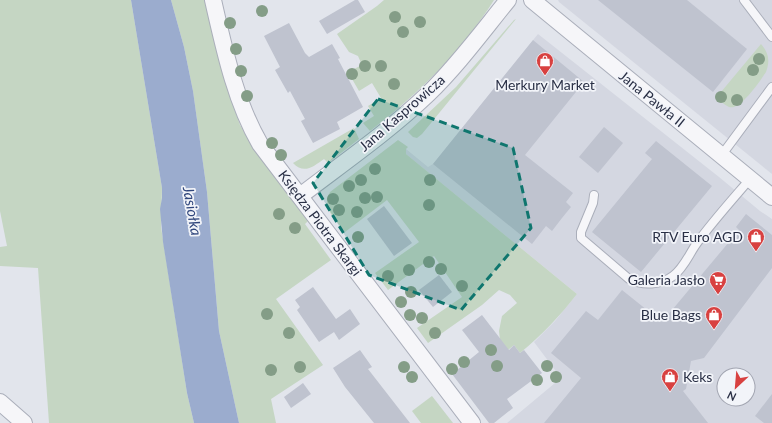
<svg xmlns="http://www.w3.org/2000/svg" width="772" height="423" font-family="Lato,sans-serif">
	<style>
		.built { fill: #d4d7e1; fill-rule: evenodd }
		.green { fill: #c5d6c3 }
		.water { fill: #9bacce }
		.building { fill: #bfc3cf }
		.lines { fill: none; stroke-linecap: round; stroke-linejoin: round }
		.service-casing { stroke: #aaaeba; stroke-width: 10 }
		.minor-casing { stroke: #aaaeba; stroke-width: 18 }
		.service { stroke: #f6f6f9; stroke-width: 8 }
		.minor { stroke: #f6f6f9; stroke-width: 16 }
		.tree { fill: #849d87 }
		.marked { fill: #0f766e; fill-opacity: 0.2; stroke: #0f766e; stroke-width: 3; stroke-dasharray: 8 5; stroke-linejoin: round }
		.labels { text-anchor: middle; stroke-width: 3.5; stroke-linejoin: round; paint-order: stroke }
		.poi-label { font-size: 14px; fill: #292f45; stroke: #f2f4f9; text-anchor: end }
		.street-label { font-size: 14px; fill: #292f45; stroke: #f2f4f9 }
		.water-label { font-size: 15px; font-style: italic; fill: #30467c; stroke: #f2f4f9 }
	</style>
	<rect width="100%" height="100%" fill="#e2e5ec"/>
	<g class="built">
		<polygon points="558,0 772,0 772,174 559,2"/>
		<path d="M 538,34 L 719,177 L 760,211 L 772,219 L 772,423 L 507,423 L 561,378 L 534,342 L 555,321 L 577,294 L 406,154 L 406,149 L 428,167 L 433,164 ZM 724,375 L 748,375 L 748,399 L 724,399 Z"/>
	</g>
	<g class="green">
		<polygon points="0,0 131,0 162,188 161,227 187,393 194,423 49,423 38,268 0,266 0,247 7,246 0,211"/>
		<polygon points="171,0 205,0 224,78 240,125 263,160 308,221 305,224 331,260 276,299 323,365 271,399 276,423 239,423 219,331 207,192 193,91 184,47"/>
		<path d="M 384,0 L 494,0 C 461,52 418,94 370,131 L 363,123 L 374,116 L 368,106 L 381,98 L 372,83 L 359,91 L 348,72 L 362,65 L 358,56 L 349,52 L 337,34 L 377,6 Z"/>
		<polygon points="516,19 422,134 417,138 413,137 408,132 456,87 514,20"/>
		<path d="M 761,44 C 769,53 770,61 766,72 C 760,81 740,111 729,107 C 724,105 720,100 716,98 Z"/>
		<path d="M 354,128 L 359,139 L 328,163 L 324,159 C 314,166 304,175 293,163 Z"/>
		<path d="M 398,140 L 408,147 L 406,149 L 406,154 L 577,294 C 560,316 542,335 520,353 L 514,345 L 508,350 L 500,340 L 499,331 L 502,316 L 517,303 L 510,295 L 499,290 L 482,305 L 428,343 L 417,328 L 462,297 L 434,256 L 388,290 L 375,273 L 419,242 L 387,200 L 345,232 C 335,219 321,208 330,192 Z"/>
		<polygon points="432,396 453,423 421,423 412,411"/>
	</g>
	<polygon class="water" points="131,0 171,0 184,47 193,91 207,192 219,331 239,423 194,423 187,393 163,242 160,209 162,198 162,188"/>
	<g class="building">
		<polygon points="355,0 358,0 365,12 327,34 319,21"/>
		<polygon points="598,0 687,0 747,49 713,92"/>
		<polygon points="289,23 305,53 309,57 332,44 340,58 338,59 363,107 337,122 340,129 313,143 301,121 305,119 290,91 288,93 275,70 280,67 264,36"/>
		<polygon points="533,40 584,82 525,155 573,193 566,202 571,207 562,218 552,231 546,226 532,244 433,164"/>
		<polygon points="604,127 623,143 598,173 579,157"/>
		<polygon points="656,141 712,186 641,272 592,232 652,159 645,153"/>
		<polygon points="384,206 412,243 394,256 367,219"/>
		<polygon points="746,214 772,235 772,268 704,358 691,361 686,389 683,391 708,423 544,423 581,378 551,353 586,311 598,320 622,290 662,322 739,230 736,227"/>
		<polygon points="439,275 452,292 433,307 419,290"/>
		<polygon points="313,287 336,319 350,309 360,324 339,340 334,332 319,342 297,310 300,307 295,300"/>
		<polygon points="482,315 509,350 514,345 520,353 524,350 542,373 507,399 513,408 494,423 489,423 452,374 479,352 462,330"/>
		<polygon points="360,350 372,367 368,369 410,423 374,423 345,387 333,368"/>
		<polygon points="303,383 311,394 291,408 284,397"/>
		<polygon points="772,394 772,423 764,423 755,416"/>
	</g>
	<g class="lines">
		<defs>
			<g id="service">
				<polyline points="744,0 772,37"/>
				<polyline points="721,156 772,87"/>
				<path d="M 594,195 L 593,203 L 581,232 L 581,238 L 629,279 C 643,286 661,285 673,276 C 684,268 689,254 697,243 C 713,221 732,200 750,179"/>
			</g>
			<g id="minor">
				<path d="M 213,0 C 224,48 235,101 260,144 L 472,423"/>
				<polyline points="532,0 772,197"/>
				<path d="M 300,196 C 343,163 388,132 428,94 C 457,66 482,32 508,0"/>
				<polyline points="0,402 24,423"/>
			</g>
		</defs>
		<use href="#service" class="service-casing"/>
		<use href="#minor" class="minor-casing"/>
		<use href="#service" class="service"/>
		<use href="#minor" class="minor"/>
	</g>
	<g class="tree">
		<circle cx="262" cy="11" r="6"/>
		<circle cx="395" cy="17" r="6"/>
		<circle cx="420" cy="22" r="6"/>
		<circle cx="230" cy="23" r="6"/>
		<circle cx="403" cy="32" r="6"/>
		<circle cx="236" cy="49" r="6"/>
		<circle cx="759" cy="59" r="6"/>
		<circle cx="365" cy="66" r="6"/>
		<circle cx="381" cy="66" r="6"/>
		<circle cx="753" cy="70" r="6"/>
		<circle cx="241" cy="71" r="6"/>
		<circle cx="352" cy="74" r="6"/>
		<circle cx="394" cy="84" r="6"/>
		<circle cx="247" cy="96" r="6"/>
		<circle cx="721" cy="97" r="6"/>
		<circle cx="737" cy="100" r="6"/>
		<circle cx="272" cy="143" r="6"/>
		<circle cx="281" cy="155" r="6"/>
		<circle cx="375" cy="169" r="6"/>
		<circle cx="361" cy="180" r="6"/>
		<circle cx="430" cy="180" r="6"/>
		<circle cx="349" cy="186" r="6"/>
		<circle cx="377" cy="197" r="6"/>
		<circle cx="365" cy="198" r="6"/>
		<circle cx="333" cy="199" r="6"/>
		<circle cx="429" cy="205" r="6"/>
		<circle cx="339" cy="210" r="6"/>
		<circle cx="357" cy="212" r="6"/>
		<circle cx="279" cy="214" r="6"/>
		<circle cx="295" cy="228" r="6"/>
		<circle cx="358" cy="237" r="6"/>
		<circle cx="429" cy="262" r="6"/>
		<circle cx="441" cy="269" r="6"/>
		<circle cx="409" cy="270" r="6"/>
		<circle cx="388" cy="276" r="6"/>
		<circle cx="462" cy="286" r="6"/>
		<circle cx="411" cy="292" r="6"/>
		<circle cx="401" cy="302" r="6"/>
		<circle cx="267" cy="314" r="6"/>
		<circle cx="410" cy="315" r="6"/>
		<circle cx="422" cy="318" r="6"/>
		<circle cx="289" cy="333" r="6"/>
		<circle cx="435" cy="333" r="6"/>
		<circle cx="491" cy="350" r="6"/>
		<circle cx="464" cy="362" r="6"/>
		<circle cx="497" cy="366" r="6"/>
		<circle cx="547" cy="366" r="6"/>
		<circle cx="300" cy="367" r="6"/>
		<circle cx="404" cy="367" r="6"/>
		<circle cx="452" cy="369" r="6"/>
		<circle cx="271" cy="370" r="6"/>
		<circle cx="412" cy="377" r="6"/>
		<circle cx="556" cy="377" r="6"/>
		<circle cx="537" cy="380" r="6"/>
	</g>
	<path class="marked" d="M 378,99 L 513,148 L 531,228 L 461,310 L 369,275 L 313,183 Z"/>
	<defs>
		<symbol id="shop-pin" viewBox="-11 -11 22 30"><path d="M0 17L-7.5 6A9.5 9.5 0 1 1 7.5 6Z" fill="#d84140" stroke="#f2f4f9"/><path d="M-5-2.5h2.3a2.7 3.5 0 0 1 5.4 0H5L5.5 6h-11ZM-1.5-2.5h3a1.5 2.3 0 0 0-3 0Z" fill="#fff"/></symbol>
		<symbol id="supermarket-pin" viewBox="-11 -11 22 30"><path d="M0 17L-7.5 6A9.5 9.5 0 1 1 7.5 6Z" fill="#d84140" stroke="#f2f4f9"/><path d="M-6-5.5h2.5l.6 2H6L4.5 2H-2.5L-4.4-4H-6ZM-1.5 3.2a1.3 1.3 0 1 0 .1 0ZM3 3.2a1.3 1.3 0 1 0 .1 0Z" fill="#fff"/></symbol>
	</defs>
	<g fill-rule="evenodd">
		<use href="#shop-pin" x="535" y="51" width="20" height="27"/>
		<use href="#shop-pin" x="746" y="227" width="20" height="27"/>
		<use href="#supermarket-pin" x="708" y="270" width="20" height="27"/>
		<use href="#shop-pin" x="704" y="305" width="20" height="27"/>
		<use href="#shop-pin" x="660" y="367" width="20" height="27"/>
	</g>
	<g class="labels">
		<g class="poi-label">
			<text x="545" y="90" text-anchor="middle">Merkury Market</text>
			<text x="743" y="242">RTV Euro AGD</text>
			<text x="705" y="285">Galeria Jasło</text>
			<text x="701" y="320">Blue Bags</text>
			<text x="683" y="382" text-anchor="start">Keks</text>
		</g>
		<g class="street-label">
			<text transform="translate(652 99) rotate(39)" y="5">Jana Pawła II</text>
			<text transform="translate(402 113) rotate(-41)" y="5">Jana Kasprowicza</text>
			<text transform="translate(320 223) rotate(53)" y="5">Księdza Piotra Skargi</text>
		</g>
		<g class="water-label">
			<text transform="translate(192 211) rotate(80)" y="5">Jasiołka</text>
		</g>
	</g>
	<g transform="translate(736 387) rotate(206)"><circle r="19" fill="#f2f4f9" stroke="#a2a5b1"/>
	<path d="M0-3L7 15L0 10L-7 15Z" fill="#d84140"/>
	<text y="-6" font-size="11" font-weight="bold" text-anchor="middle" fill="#292f45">N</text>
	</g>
</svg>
